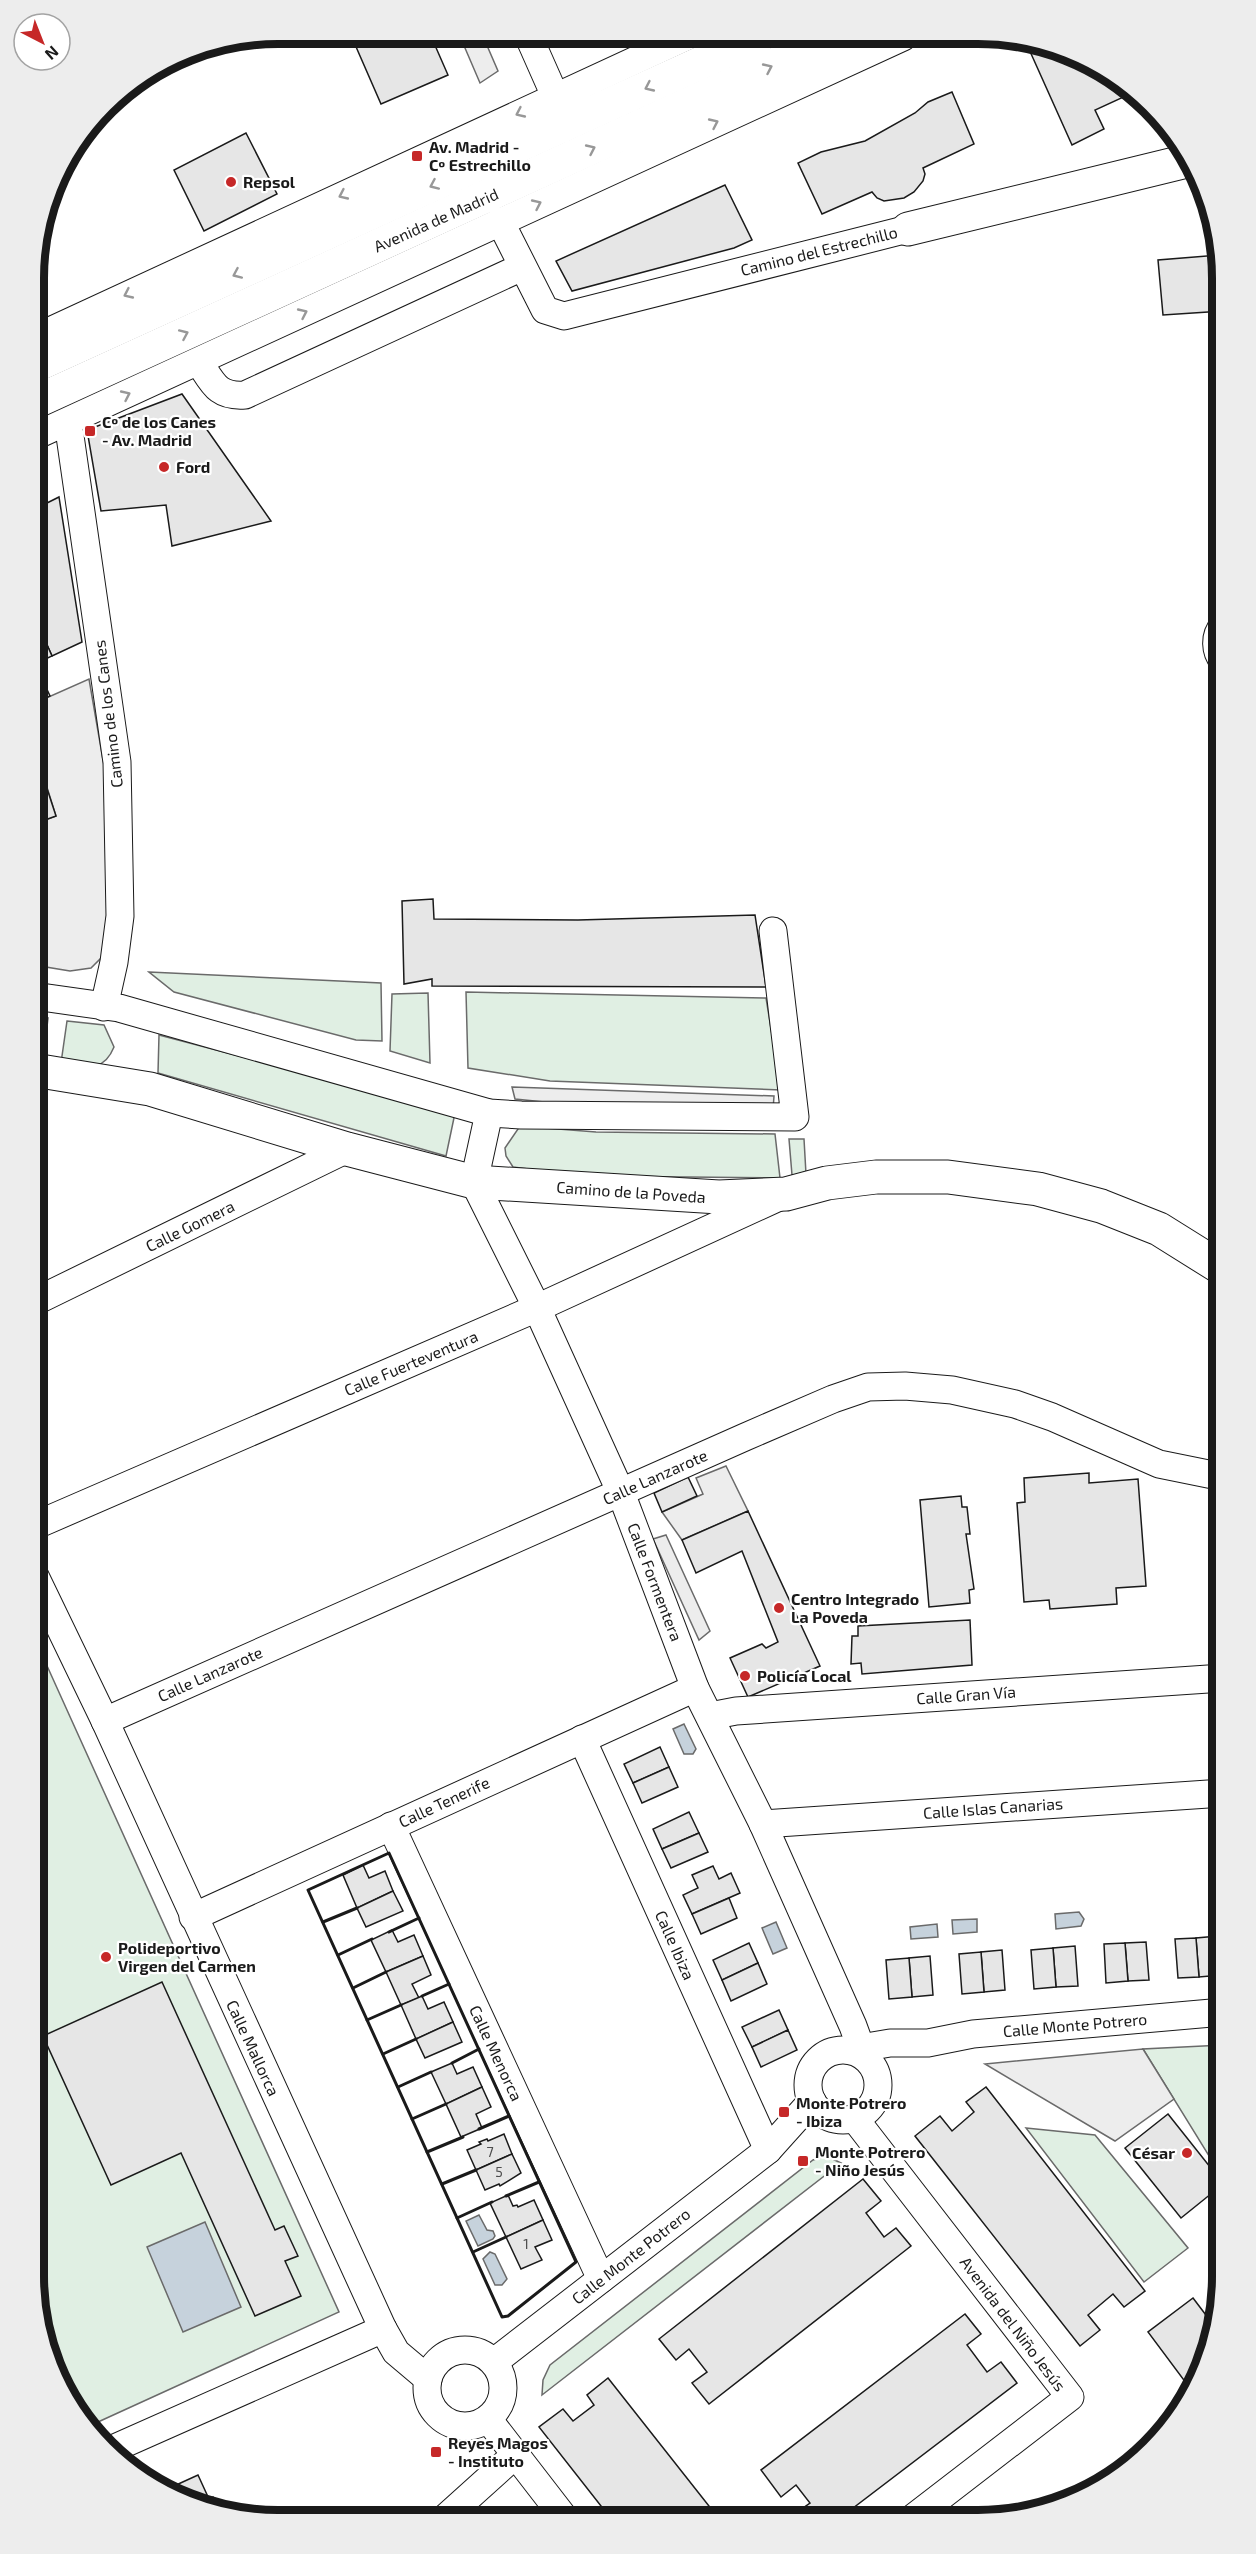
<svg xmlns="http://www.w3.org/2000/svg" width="1256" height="2554" font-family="'Exo 2',sans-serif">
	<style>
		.green { fill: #e0efe3; stroke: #6a6a6a; stroke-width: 1.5 }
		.parking { fill: #ededed; stroke: #6a6a6a; stroke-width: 1.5 }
		.water { fill: #c6d2dc; stroke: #6a6a6a; stroke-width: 1.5 }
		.building { fill: #e6e6e6; stroke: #1a1a1a; stroke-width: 1.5 }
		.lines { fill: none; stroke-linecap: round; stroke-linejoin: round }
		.minor-casing { stroke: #1a1a1a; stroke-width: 29 }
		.major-casing { stroke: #1a1a1a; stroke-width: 35 }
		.highway-casing { stroke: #1a1a1a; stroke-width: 35 }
		.minor { stroke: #fff; stroke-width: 27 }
		.major { stroke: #fff; stroke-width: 33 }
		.highway { stroke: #fff; stroke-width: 33 }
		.wall { stroke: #1a1a1a; stroke-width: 3 }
		.oneway { stroke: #989898 }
		.poi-dot { fill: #c62828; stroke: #fff; stroke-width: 2 }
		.labels { text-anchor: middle; stroke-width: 4.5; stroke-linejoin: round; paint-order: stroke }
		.number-label { font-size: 14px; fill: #4d4d4d }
		.poi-label { font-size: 16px; font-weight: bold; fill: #1a1a1a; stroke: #fff; text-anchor: start }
		.street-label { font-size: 16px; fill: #1a1a1a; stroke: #fff }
		.rim { fill: none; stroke: #1a1a1a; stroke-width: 8 }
	</style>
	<rect width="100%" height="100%" fill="#fff"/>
	<g class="green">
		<polygon points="149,972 381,983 382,1041 356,1040 174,992"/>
		<polygon points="466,992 766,998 781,1090 550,1081 468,1068"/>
		<polygon points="428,993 430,1063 390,1051 392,994"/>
		<polygon points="34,1016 48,1018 43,1062 34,1061"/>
		<path d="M 67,1021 L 104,1025 L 114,1047 C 103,1074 85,1066 61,1063 Z"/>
		<polygon points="159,1035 455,1113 446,1156 158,1073"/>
		<polygon points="520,1126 596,1132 775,1134 780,1178 583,1176 513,1167 506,1156 505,1148"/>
		<polygon points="789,1139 804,1139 806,1174 792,1175"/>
		<polygon points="34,1637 339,2312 87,2427 74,2412 46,2355 33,2277"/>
		<polygon points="1223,2045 1222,2177 1143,2049"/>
		<polygon points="1026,2128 1095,2135 1188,2248 1144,2282"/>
		<polygon points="826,2156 841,2163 542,2395 543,2380 550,2365 813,2160"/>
	</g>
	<g class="parking">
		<polygon points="459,34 482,34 498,71 480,83"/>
		<polygon points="89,679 109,795 109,937 102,957 91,968 70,971 34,965 34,824 56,816 35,749 35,703"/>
		<polygon points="512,1087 774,1096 773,1110 633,1111 515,1099"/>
		<polygon points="726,1466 748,1511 682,1540 662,1512 703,1494 696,1478"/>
		<polygon points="666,1535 710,1631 699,1640 653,1539"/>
		<polygon points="1143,2049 1174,2099 1115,2141 985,2064"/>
	</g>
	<g class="water">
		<polygon points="684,1724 696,1749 693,1754 684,1754 673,1729"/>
		<polygon points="1079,1912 1084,1919 1081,1926 1056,1929 1055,1914"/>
		<polygon points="977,1919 977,1932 953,1934 952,1920"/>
		<polygon points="776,1922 787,1948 773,1954 762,1928"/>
		<polygon points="937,1924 938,1937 911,1939 910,1927"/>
		<polygon points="479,2215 487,2230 493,2231 495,2236 493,2239 478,2246 466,2221"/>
		<polygon points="205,2222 241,2307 183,2332 147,2247"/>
		<polygon points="490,2252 495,2254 507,2279 502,2285 495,2285 483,2259"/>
	</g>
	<g class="building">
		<polygon points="350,33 430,34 448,75 381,104"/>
		<polygon points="1024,38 1087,58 1122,82 1128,95 1095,110 1104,129 1072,145"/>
		<polygon points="1122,82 1135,91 1128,95"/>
		<polygon points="952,92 974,144 923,168 925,174 923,181 914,192 904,198 884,201 877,198 872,192 822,214 798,163 821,152 865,141 915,113 928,102"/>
		<polygon points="246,133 277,194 204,231 174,170"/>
		<polygon points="725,185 752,240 734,248 572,291 556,261"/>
		<polygon points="1219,255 1223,277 1223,311 1163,315 1158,260"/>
		<polygon points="182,394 271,521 172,546 166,505 101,511 87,430"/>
		<polygon points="59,497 82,642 52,656 35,618 35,509"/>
		<polygon points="35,618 52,656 35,664"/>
		<polygon points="35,664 50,696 35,703"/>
		<polygon points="35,752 56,816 34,824"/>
		<polygon points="433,899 434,919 578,920 755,915 766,987 432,986 432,979 404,984 402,901"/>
		<polygon points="1089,1473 1089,1483 1138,1479 1146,1586 1116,1588 1117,1604 1050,1609 1049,1600 1024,1602 1017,1503 1025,1502 1024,1478"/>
		<polygon points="688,1477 697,1496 662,1512 654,1493"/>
		<polygon points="961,1496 962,1507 967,1507 970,1534 966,1534 974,1589 969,1590 970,1603 929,1607 920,1500"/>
		<polygon points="748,1511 820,1666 748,1697 730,1658 762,1644 766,1648 778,1642 742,1551 696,1573 682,1540"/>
		<polygon points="970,1620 972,1665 862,1674 861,1663 851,1664 852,1636 858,1636 858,1626"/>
		<polygon points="660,1747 669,1767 633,1783 624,1764"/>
		<polygon points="669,1767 678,1787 642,1803 633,1783"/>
		<polygon points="689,1812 699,1833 662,1849 653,1829"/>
		<polygon points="699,1833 708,1852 671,1868 662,1849"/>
		<polygon points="363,1865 369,1878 385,1871 393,1891 357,1908 343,1875"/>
		<polygon points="713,1866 719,1879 731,1873 740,1893 692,1914 683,1895 698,1888 692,1875"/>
		<polygon points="393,1891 403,1911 366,1927 357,1908"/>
		<polygon points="729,1898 737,1918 701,1934 692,1914"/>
		<polygon points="392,1930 398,1942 414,1935 423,1956 386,1972 371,1940"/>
		<polygon points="1218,1936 1221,1975 1199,1977 1196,1938"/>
		<polygon points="1196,1938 1199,1977 1178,1978 1175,1939"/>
		<polygon points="1146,1942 1149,1980 1128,1981 1125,1943"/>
		<polygon points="749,1943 758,1963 722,1980 713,1960"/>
		<polygon points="1125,1943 1128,1981 1106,1983 1104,1944"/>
		<polygon points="1075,1946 1078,1986 1056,1987 1053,1948"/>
		<polygon points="1053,1948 1056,1987 1034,1989 1031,1950"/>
		<polygon points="1002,1950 1005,1990 984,1992 981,1952"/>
		<polygon points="981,1952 984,1992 962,1994 959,1954"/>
		<polygon points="423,1956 431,1975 412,1984 419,1998 401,2005 386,1972"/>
		<polygon points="930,1956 933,1995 912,1997 909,1958"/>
		<polygon points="909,1958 912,1997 889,1999 886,1960"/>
		<polygon points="758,1963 767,1984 731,2001 722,1980"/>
		<polygon points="162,1982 275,2230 284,2226 298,2256 285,2261 301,2296 255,2316 181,2153 111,2185 43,2036"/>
		<polygon points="422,1996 428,2009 444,2002 453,2022 416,2039 401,2005"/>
		<polygon points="779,2010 788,2030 752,2047 742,2027"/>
		<polygon points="453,2022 462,2042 425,2058 416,2039"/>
		<polygon points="788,2030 797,2050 761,2067 752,2047"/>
		<polygon points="452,2063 457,2074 473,2067 482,2087 446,2104 431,2072"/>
		<polygon points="482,2087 491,2107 476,2114 482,2128 461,2137 446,2104"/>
		<polygon points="986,2087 1145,2291 1124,2307 1113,2294 1088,2315 1100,2330 1080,2346 915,2136 940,2116 952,2131 974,2112 966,2102"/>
		<polygon points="1168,2114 1222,2182 1222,2185 1181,2218 1125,2148"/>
		<polygon points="504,2134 512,2154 476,2170 467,2150 481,2144 479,2142 487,2139 488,2141"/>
		<polygon points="512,2154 521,2173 500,2186 499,2184 485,2190 476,2170"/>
		<polygon points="863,2179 881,2201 866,2213 884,2237 896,2228 911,2246 709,2404 692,2383 707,2372 689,2349 676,2360 659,2339"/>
		<polygon points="508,2195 513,2206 517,2205 518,2207 534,2200 543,2220 506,2237 490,2203"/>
		<polygon points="543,2220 552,2240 535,2247 542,2260 521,2269 506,2237"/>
		<polygon points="1193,2298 1215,2327 1205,2370 1192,2391 1148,2332"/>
		<polygon points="965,2314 981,2334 967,2345 987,2372 1001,2362 1017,2383 836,2521 802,2520 796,2513 810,2503 796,2485 781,2497 761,2470"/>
		<polygon points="608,2378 720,2520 612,2520 539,2427 563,2409 573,2421 594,2405 587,2395"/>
		<polygon points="198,2475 209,2499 213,2497 220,2511 170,2496 163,2491"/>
	</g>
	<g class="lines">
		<defs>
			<g id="minor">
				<polyline points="528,35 555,96"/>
				<polyline points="500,221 545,310 564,316 908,229"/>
				<polyline points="35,338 688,36"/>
				<path d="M 199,362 C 213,383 217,397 245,395 L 522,267"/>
				<polyline points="68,422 117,762 120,916 114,962 104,1007"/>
				<polyline points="35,436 903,37"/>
				<path d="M 1223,661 C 1215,651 1214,636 1223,626"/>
				<polyline points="34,996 119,1008 489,1113 521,1115 795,1117 773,931"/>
				<polyline points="489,1113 474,1182 537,1308 621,1493 695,1688 763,1824 853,2026 861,2048"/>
				<polyline points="34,1302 347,1149"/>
				<polyline points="34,1526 537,1308 779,1197"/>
				<polyline points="34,1574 105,1721 383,2329 396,2352 428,2379"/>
				<polyline points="710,1716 736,1711 1223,1678"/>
				<polyline points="105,1721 745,1437 833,1399 868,1387 905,1386 952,1390 1015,1404 1052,1417 1159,1464 1223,1477"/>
				<polyline points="582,1739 768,2150"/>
				<polyline points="763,1824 1223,1793"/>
				<polyline points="391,1826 601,2279"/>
				<polyline points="193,1917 695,1688"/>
				<circle cx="843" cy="2085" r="35"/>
				<polyline points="849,2050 890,2043 928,2043 973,2034 1223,2012"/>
				<polyline points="855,2119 1070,2397 909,2521"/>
				<circle cx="465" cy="2388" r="38"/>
				<polyline points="494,2362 768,2150 812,2101"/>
				<polyline points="488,2419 566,2520"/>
				<polyline points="108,2451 383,2329"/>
				<polyline points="444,2519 515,2455"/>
			</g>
			<g id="major">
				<polyline points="908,229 1191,160"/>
				<polyline points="34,1070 150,1089 347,1149 474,1182 719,1197 786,1194 827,1183 876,1177 948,1177 1038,1189 1101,1206 1159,1229 1223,1269"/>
			</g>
			<g id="highway">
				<polyline points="35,366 760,36"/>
				<polyline points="35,402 837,36"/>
			</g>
		</defs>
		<use href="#minor" class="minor-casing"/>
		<use href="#major" class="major-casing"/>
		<use href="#highway" class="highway-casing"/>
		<use href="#minor" class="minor"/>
		<use href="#major" class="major"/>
		<use href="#highway" class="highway"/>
		<g class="wall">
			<polygon points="389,1853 576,2262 508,2316 502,2317 308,1890"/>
			<polyline points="323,1922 357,1908"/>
			<polyline points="389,1932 419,1918"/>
			<polyline points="338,1955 372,1939"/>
			<polyline points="353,1988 386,1972"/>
			<polyline points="422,1996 449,1984"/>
			<polyline points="367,2020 401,2005"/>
			<polyline points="383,2054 416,2039"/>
			<polyline points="452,2063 479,2049"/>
			<polyline points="398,2087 431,2072"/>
			<polyline points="412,2119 446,2104"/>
			<polyline points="479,2129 509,2116"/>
			<polyline points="427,2152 463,2137"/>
			<polyline points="442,2184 476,2170"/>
			<polyline points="506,2196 539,2182"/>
			<polyline points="457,2218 492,2202"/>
			<polyline points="473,2252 506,2237"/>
		</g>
	</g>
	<defs><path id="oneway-chevron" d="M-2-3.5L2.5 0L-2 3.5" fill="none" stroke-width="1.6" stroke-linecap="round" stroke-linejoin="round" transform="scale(1.5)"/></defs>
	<g class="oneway">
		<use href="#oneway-chevron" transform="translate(768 68) rotate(-25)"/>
		<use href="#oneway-chevron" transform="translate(649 87) rotate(155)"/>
		<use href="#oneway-chevron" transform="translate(520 113) rotate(155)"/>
		<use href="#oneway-chevron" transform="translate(714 123) rotate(-25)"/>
		<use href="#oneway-chevron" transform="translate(591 149) rotate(-25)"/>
		<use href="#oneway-chevron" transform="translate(434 185) rotate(156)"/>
		<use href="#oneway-chevron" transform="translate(343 195) rotate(155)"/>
		<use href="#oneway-chevron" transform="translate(537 204) rotate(-25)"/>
		<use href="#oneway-chevron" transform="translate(237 274) rotate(156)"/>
		<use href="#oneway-chevron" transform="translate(128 294) rotate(155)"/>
		<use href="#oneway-chevron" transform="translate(303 313) rotate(-25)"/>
		<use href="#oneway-chevron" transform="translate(184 334) rotate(-24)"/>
		<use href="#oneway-chevron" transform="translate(126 395) rotate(-25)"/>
	</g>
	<g class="poi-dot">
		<rect x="411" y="150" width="12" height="12" rx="3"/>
		<circle cx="231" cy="182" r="6"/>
		<rect x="84" y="425" width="12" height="12" rx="3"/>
		<circle cx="164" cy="467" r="6"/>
		<circle cx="779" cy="1608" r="6"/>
		<circle cx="745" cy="1676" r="6"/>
		<circle cx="106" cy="1957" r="6"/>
		<rect x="778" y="2106" width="12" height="12" rx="3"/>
		<circle cx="1187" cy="2153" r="6"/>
		<rect x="797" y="2155" width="12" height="12" rx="3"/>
		<rect x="430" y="2446" width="12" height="12" rx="3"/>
	</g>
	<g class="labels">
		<g class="number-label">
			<text x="490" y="2157">7</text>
			<text x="499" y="2177">5</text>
			<text x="526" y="2249">1</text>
		</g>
		<g class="poi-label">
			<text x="429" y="153">Av. Madrid -<tspan x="429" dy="18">Cº Estrechillo</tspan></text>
			<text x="243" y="188">Repsol</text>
			<text x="102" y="428">Cº de los Canes<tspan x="102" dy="18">- Av. Madrid</tspan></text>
			<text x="176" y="473">Ford</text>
			<text x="791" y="1605">Centro Integrado<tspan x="791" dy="18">La Poveda</tspan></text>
			<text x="757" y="1682">Policía Local</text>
			<text x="118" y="1954">Polideportivo<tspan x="118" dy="18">Virgen del Carmen</tspan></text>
			<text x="796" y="2109">Monte Potrero<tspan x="796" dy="18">- Ibiza</tspan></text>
			<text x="815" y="2158">Monte Potrero<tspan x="815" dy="18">- Niño Jesús</tspan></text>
			<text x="1175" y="2159" text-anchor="end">César</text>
			<text x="448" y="2449">Reyes Magos<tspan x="448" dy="18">- Instituto</tspan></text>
		</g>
		<g class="street-label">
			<text transform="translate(436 220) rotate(-24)" y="6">Avenida de Madrid</text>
			<text transform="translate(819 251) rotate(-14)" y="6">Camino del Estrechillo</text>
			<text transform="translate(108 714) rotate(-97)" y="6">Camino de los Canes</text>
			<text transform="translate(631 1192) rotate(4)" y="6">Camino de la Poveda</text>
			<text transform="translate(190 1226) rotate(-26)" y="6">Calle Gomera</text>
			<text transform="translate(411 1363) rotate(-23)" y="6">Calle Fuerteventura</text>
			<text transform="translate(655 1477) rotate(-24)" y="6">Calle Lanzarote</text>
			<text transform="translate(655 1582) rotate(69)" y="6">Calle Formentera</text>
			<text transform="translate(210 1674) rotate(-24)" y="6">Calle Lanzarote</text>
			<text transform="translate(966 1695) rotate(-4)" y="6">Calle Gran Vía</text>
			<text transform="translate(444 1802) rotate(-25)" y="6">Calle Tenerife</text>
			<text transform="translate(993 1808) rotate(-4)" y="6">Calle Islas Canarias</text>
			<text transform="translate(675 1945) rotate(66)" y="6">Calle Ibiza</text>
			<text transform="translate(1075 2025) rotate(-5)" y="6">Calle Monte Potrero</text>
			<text transform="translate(253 2048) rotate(65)" y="6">Calle Mallorca</text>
			<text transform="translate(496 2053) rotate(65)" y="6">Calle Menorca</text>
			<text transform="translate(631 2256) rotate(-38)" y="6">Calle Monte Potrero</text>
			<text transform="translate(1013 2324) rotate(53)" y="6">Avenida del Niño Jesús</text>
		</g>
	</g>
	<path d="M0 0H1256V2554H0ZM278 44H978A234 234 0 0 1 1212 278V2276A234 234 0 0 1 978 2510H278A234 234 0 0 1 44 2276V278A234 234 0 0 1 278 44Z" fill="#ededed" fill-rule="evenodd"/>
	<path class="rim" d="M278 44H978A234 234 0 0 1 1212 278V2276A234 234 0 0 1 978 2510H278A234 234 0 0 1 44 2276V278A234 234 0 0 1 278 44Z"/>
	<g transform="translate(42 42) rotate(138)"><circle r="28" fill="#ffffff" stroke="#a3a3a3" stroke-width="1.5"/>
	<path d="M0-4.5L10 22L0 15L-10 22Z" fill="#c62828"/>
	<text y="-9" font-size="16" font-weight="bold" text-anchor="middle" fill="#1a1a1a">N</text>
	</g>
</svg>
